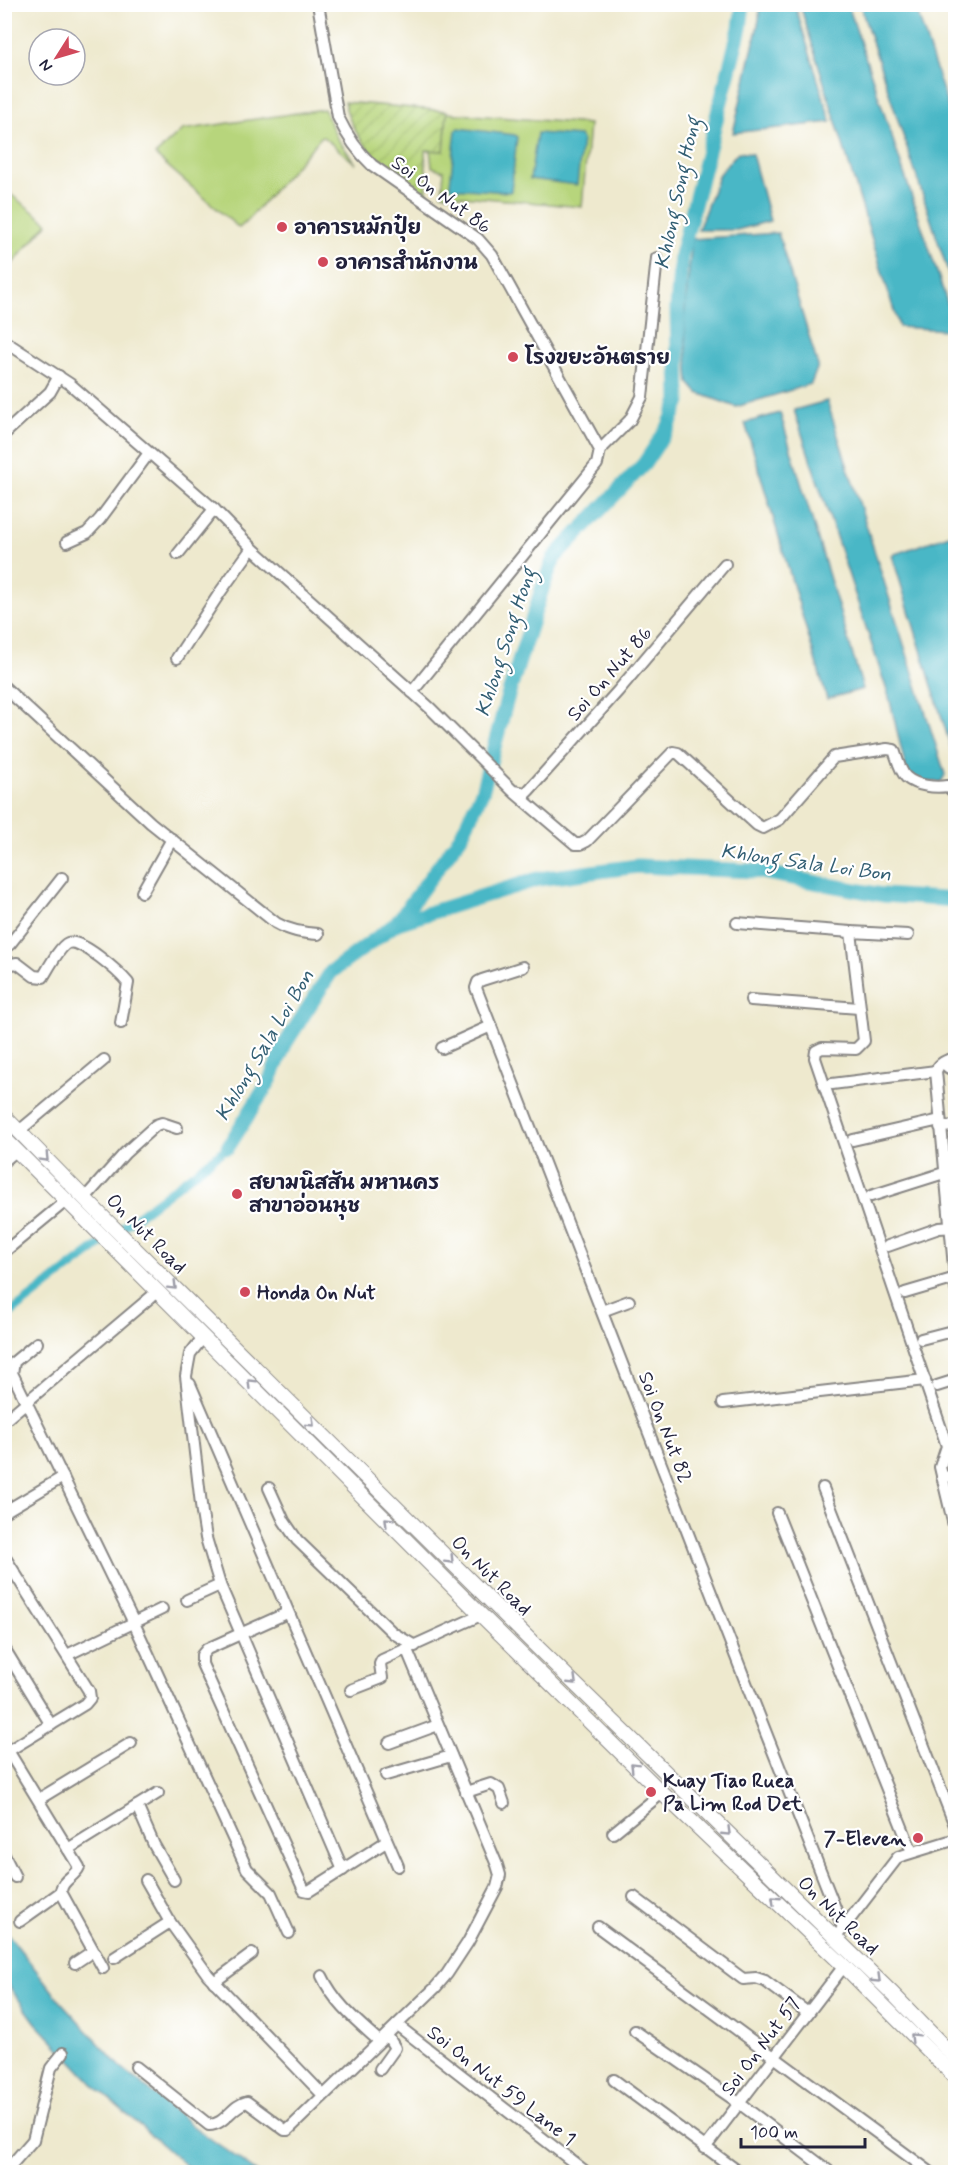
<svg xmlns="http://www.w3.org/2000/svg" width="960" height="2177" font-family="Mynerve,'Playpen Sans Thai',sans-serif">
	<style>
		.green { fill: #b7d57b; stroke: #6c7c5b; stroke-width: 1.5 }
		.garden { fill: url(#garden-furrows); stroke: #6c7c5b; stroke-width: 1.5 }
		.water { fill: #4ab7c6; stroke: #366c80; stroke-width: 1.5 }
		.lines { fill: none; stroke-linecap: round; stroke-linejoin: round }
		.canal { stroke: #4ab7c6; stroke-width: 9 }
		.river { stroke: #4ab7c6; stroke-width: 15 }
		.minor-casing { stroke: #888684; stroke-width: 14 }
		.major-casing { stroke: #888684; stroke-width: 16 }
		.minor { stroke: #fff; stroke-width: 10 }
		.major { stroke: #fff; stroke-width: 14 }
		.oneway { stroke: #9c9ca7 }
		.poi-dot { fill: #d1495b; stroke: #fff; stroke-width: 2 }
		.labels { text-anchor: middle; stroke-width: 4.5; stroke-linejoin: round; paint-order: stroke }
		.street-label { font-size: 20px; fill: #22223b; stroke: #fff }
		.poi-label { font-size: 20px; font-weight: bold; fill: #22223b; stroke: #fff; text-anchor: start }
		.water-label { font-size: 21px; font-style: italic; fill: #325e73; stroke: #fff }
	</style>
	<defs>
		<pattern id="garden-furrows" width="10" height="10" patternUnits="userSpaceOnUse" patternTransform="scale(1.5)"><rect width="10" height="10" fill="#b7d57b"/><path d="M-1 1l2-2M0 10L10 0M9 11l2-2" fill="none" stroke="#9db76b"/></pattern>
	</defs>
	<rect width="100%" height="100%" fill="#fff"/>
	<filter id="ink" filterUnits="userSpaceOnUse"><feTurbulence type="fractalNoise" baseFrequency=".0167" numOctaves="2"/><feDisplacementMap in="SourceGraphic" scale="12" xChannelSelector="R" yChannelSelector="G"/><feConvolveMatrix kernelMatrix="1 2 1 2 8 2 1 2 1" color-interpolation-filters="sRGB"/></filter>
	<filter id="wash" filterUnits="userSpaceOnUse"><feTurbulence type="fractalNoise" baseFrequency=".008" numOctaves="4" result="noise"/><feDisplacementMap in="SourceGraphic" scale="24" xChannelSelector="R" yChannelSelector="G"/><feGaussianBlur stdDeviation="1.35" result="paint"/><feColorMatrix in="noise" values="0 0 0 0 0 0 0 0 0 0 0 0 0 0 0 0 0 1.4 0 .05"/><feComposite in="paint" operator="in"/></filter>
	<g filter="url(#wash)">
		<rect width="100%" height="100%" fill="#eee9ce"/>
		<g class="green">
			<polygon points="324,109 337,138 356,164 322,136 246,222 239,228 155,155 182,130"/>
			<polygon points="447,113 589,124 582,207 442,194 444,171 432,167 430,150 444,151"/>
			<polygon points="5,190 48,223 5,272"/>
		</g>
		<path class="garden" d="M 344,102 L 447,111 L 444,151 L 425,150 L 427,195 C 390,168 356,151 344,102 Z"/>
		<g class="water">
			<polygon points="760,5 795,5 831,122 733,133 759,20"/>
			<polygon points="800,5 848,5 954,323 946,330 899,327"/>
			<polygon points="860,5 915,5 955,128 955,293"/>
			<polygon points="458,128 515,135 517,137 511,191 509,192 452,188 450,184 456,130"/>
			<polygon points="537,133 580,136 582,139 577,185 530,179"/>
			<polygon points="738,152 752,154 770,221 737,230 698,230 719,174"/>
			<polygon points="778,233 818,366 811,384 736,407 698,393 689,383 684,318 692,239"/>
			<polygon points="827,401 944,771 945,775 941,782 909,782 889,697 794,410"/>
			<polygon points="780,413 863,689 827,699 745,423"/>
			<polygon points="955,533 956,533 955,761 892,555"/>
			<polygon points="4,1929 61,2002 120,2066 194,2127 257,2172 197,2172 185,2165 98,2089 36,2023 5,1981"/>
		</g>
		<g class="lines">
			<polyline class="canal" points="4,1318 228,1147"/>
			<g class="river">
				<polyline points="397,923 461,836 482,792 507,699 542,589 554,558 644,464 668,428 679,401 677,309 681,255 740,28 743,4"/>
				<polyline points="228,1147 270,1080 285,1044 331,972 397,923 538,879 638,866 755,871 883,895 956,900"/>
			</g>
		</g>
	</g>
	<g filter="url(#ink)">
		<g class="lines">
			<defs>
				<g id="minor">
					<path d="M 318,4 L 338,117 C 347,136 357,151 372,165 L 478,239 L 492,255 L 600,450 L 597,464 L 412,692"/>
					<polyline points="4,341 70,384 214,509 252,548 430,708 513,791 526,793 529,790 618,691 725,564"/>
					<polyline points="4,434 50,392 59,376"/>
					<polyline points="600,450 630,420 642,397 657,258"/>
					<polyline points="67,542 87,533 100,519 149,453"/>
					<polyline points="178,554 214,509"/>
					<polyline points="177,658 221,591 252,548"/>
					<path d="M 4,687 L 151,823 L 276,923 C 290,931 303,933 318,934"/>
					<path d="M 515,793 L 575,844 L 581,844 L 587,841 L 673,752 L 678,753 L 757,825 L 763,828 L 780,819 L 834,757 L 887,749 L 894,750 C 897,758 900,771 906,777 C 916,786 935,788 947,786 L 956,794"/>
					<polyline points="142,892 172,839"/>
					<polyline points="737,923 851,932"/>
					<polyline points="908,935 851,932 864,1041 856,1049 822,1048 816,1051 815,1058 947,1446 940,1467 956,1534"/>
					<polyline points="4,948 10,944 62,878"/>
					<polyline points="523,967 482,980 478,982 476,988 743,1675 843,1928"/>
					<path d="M 4,970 L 11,964 L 17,963 L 34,976 L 43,977 C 48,969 60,946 68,943 C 81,938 119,972 128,983 L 121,1023"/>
					<polyline points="751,1000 859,1008"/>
					<polyline points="442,1048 491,1026"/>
					<path d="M 956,1059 C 947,1059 939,1063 936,1071 L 956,1289"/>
					<polyline points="943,1063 949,1068 956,1068"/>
					<polyline points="832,1084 936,1071"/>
					<polyline points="940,1127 956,1126"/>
					<polyline points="19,1131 104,1060"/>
					<polyline points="853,1140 940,1120"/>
					<polyline points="4,1161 17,1150"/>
					<polyline points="871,1196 944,1173"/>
					<polyline points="85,1198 125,1153 156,1125 162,1123 177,1128"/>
					<polyline points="888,1246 939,1228 956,1227"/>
					<polyline points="4,1252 67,1200"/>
					<polyline points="905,1293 956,1278"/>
					<polyline points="602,1311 629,1301"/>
					<polyline points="204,1336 190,1354 186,1376 202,1513 206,1538 220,1585 343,1870"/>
					<polyline points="921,1339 956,1330"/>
					<polyline points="37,1343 14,1362 12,1373 134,1623 247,1869 271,1893 289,1933"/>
					<polyline points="190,1384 398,1866"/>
					<polyline points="937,1386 956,1380"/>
					<polyline points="723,1403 925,1380"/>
					<polyline points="4,1421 158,1291"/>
					<polyline points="942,1477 956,1476"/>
					<polyline points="269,1488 284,1521 297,1540 393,1633 415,1646"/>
					<polyline points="823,1488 956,1828"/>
					<polyline points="4,1512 63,1477"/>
					<polyline points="777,1513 912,1852"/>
					<polyline points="4,1556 89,1691 90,1698 85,1704 8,1751"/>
					<polyline points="187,1600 220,1585"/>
					<polyline points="287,1613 207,1649 202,1655 202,1664 304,1890 309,1891 386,1842"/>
					<polyline points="4,1648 51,1725"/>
					<polyline points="67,1655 162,1609"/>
					<polyline points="351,1690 382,1678 380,1664 382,1660 481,1615"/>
					<polyline points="389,1743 438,1725"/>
					<path d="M 4,1744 L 79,1867 C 75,1877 61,1880 61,1892 L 103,1968"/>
					<polyline points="386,1775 451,1756"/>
					<polyline points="466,1792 491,1784 499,1789 504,1803"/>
					<polyline points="39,1799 131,1743"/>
					<polyline points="137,1806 154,1845 174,1880"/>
					<polyline points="613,1833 662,1793"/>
					<polyline points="68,1849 158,1793"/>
					<polyline points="4,1855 15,1877"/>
					<polyline points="146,1880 170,1922 208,1975 323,2095"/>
					<polyline points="634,1897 743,1979 756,1978 765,1981 808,2013"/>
					<polyline points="20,1921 61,1892"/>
					<polyline points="598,1927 930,2172"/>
					<polyline points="840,1932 898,1857 956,1839"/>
					<polyline points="114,1958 170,1922"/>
					<polyline points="75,1963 93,1951"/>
					<path d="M 322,1976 C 335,2004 357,2021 379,2041"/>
					<polyline points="214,1982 252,1954"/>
					<polyline points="397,2025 586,2172"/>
					<polyline points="635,2031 739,2103 830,2172"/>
					<path d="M 136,2067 L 209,2125 C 225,2125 232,2105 247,2102 L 285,2130 L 288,2130 L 435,1988 L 447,1974 L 468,1942 L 497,1887 L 500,1875 L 497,1865 L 407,1650"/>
					<polyline points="380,2069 395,2048 387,2035"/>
					<polyline points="614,2080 739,2172"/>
					<polyline points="705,2148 844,1966"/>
					<polyline points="5,2172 33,2140 51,2068 63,2053"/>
				</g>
				<g id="major">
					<polyline points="4,1116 101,1215 530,1640 893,1994 956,2059"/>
					<polyline points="4,1138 481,1615 662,1793 844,1966 956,2078"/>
				</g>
			</defs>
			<use href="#minor" class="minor-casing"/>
			<use href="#major" class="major-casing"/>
			<use href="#minor" class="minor"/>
			<use href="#major" class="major"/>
		</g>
		<defs><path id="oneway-chevron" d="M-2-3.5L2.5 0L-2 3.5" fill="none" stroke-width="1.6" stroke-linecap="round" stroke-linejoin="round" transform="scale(1.5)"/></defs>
		<g class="oneway">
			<use href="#oneway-chevron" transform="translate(45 1158) rotate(46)"/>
			<use href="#oneway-chevron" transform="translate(173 1286) rotate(45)"/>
			<use href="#oneway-chevron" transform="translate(251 1383) rotate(-135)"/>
			<use href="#oneway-chevron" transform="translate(311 1423) rotate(45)"/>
			<use href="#oneway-chevron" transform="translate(388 1521) rotate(-135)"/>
			<use href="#oneway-chevron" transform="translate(450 1560) rotate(45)"/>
			<use href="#oneway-chevron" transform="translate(573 1681) rotate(44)"/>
			<use href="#oneway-chevron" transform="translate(634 1766) rotate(-135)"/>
			<use href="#oneway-chevron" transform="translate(727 1832) rotate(44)"/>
			<use href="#oneway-chevron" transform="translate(775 1900) rotate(-137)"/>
			<use href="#oneway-chevron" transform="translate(877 1979) rotate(44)"/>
			<use href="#oneway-chevron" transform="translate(914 2037) rotate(-135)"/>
		</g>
	</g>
	<g class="poi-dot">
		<circle cx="282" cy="227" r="6"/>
		<circle cx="323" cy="262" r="6"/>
		<circle cx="513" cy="357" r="6"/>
		<circle cx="237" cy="1194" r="6"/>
		<circle cx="245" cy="1292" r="6"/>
		<circle cx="651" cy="1792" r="6"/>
		<circle cx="918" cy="1838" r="6"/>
	</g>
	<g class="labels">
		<g class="street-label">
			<text transform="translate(442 194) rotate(36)" y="7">Soi On Nut 86</text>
			<text transform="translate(609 673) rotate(-49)" y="7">Soi On Nut 86</text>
			<text transform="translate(147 1233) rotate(45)" y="7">On Nut Road</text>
			<text transform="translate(666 1427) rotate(69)" y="7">Soi On Nut 82</text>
			<text transform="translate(492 1575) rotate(45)" y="7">On Nut Road</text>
			<text transform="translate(839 1915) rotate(44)" y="7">On Nut Road</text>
			<text transform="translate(760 2046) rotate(-53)" y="7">Soi On Nut 57</text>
			<text transform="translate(502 2085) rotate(38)" y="7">Soi On Nut 59 Lane 1</text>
		</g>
		<g class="poi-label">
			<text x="294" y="234">อาคารหมักปุ๋ย</text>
			<text x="335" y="269">อาคารสำนักงาน</text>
			<text x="525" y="364">โรงขยะอันตราย</text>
			<text x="249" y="1189">สยามนิสสัน มหานคร<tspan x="249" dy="23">สาขาอ่อนนุช</tspan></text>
			<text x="257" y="1299">Honda On Nut</text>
			<text x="663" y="1787">Kuay Tiao Ruea<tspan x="663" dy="23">Pa Lim Rod Det</tspan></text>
			<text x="906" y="1845" text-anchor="end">7-Eleven</text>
		</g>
		<g class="water-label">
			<text transform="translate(677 193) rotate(-78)" y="7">Khlong Song Hong</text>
			<text transform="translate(505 642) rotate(-72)" y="7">Khlong Song Hong</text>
			<text transform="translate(806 862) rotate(8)" y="7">Khlong Sala Loi Bon</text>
			<text transform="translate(264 1045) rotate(-59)" y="7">Khlong Sala Loi Bon</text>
		</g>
	</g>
	<rect width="960" height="2177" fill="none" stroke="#fff" stroke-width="24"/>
	<g transform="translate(57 57) rotate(233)"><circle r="28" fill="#ffffff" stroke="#a7a7b1" stroke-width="1.5"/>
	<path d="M0-4.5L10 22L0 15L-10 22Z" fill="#d1495b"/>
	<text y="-9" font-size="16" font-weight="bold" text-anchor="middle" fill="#22223b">N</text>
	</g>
	<path d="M741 2138v9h124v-9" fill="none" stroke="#22223b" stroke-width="3"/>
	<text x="750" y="2138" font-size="18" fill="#22223b" stroke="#ffffff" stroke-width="4.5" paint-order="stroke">100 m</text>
</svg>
